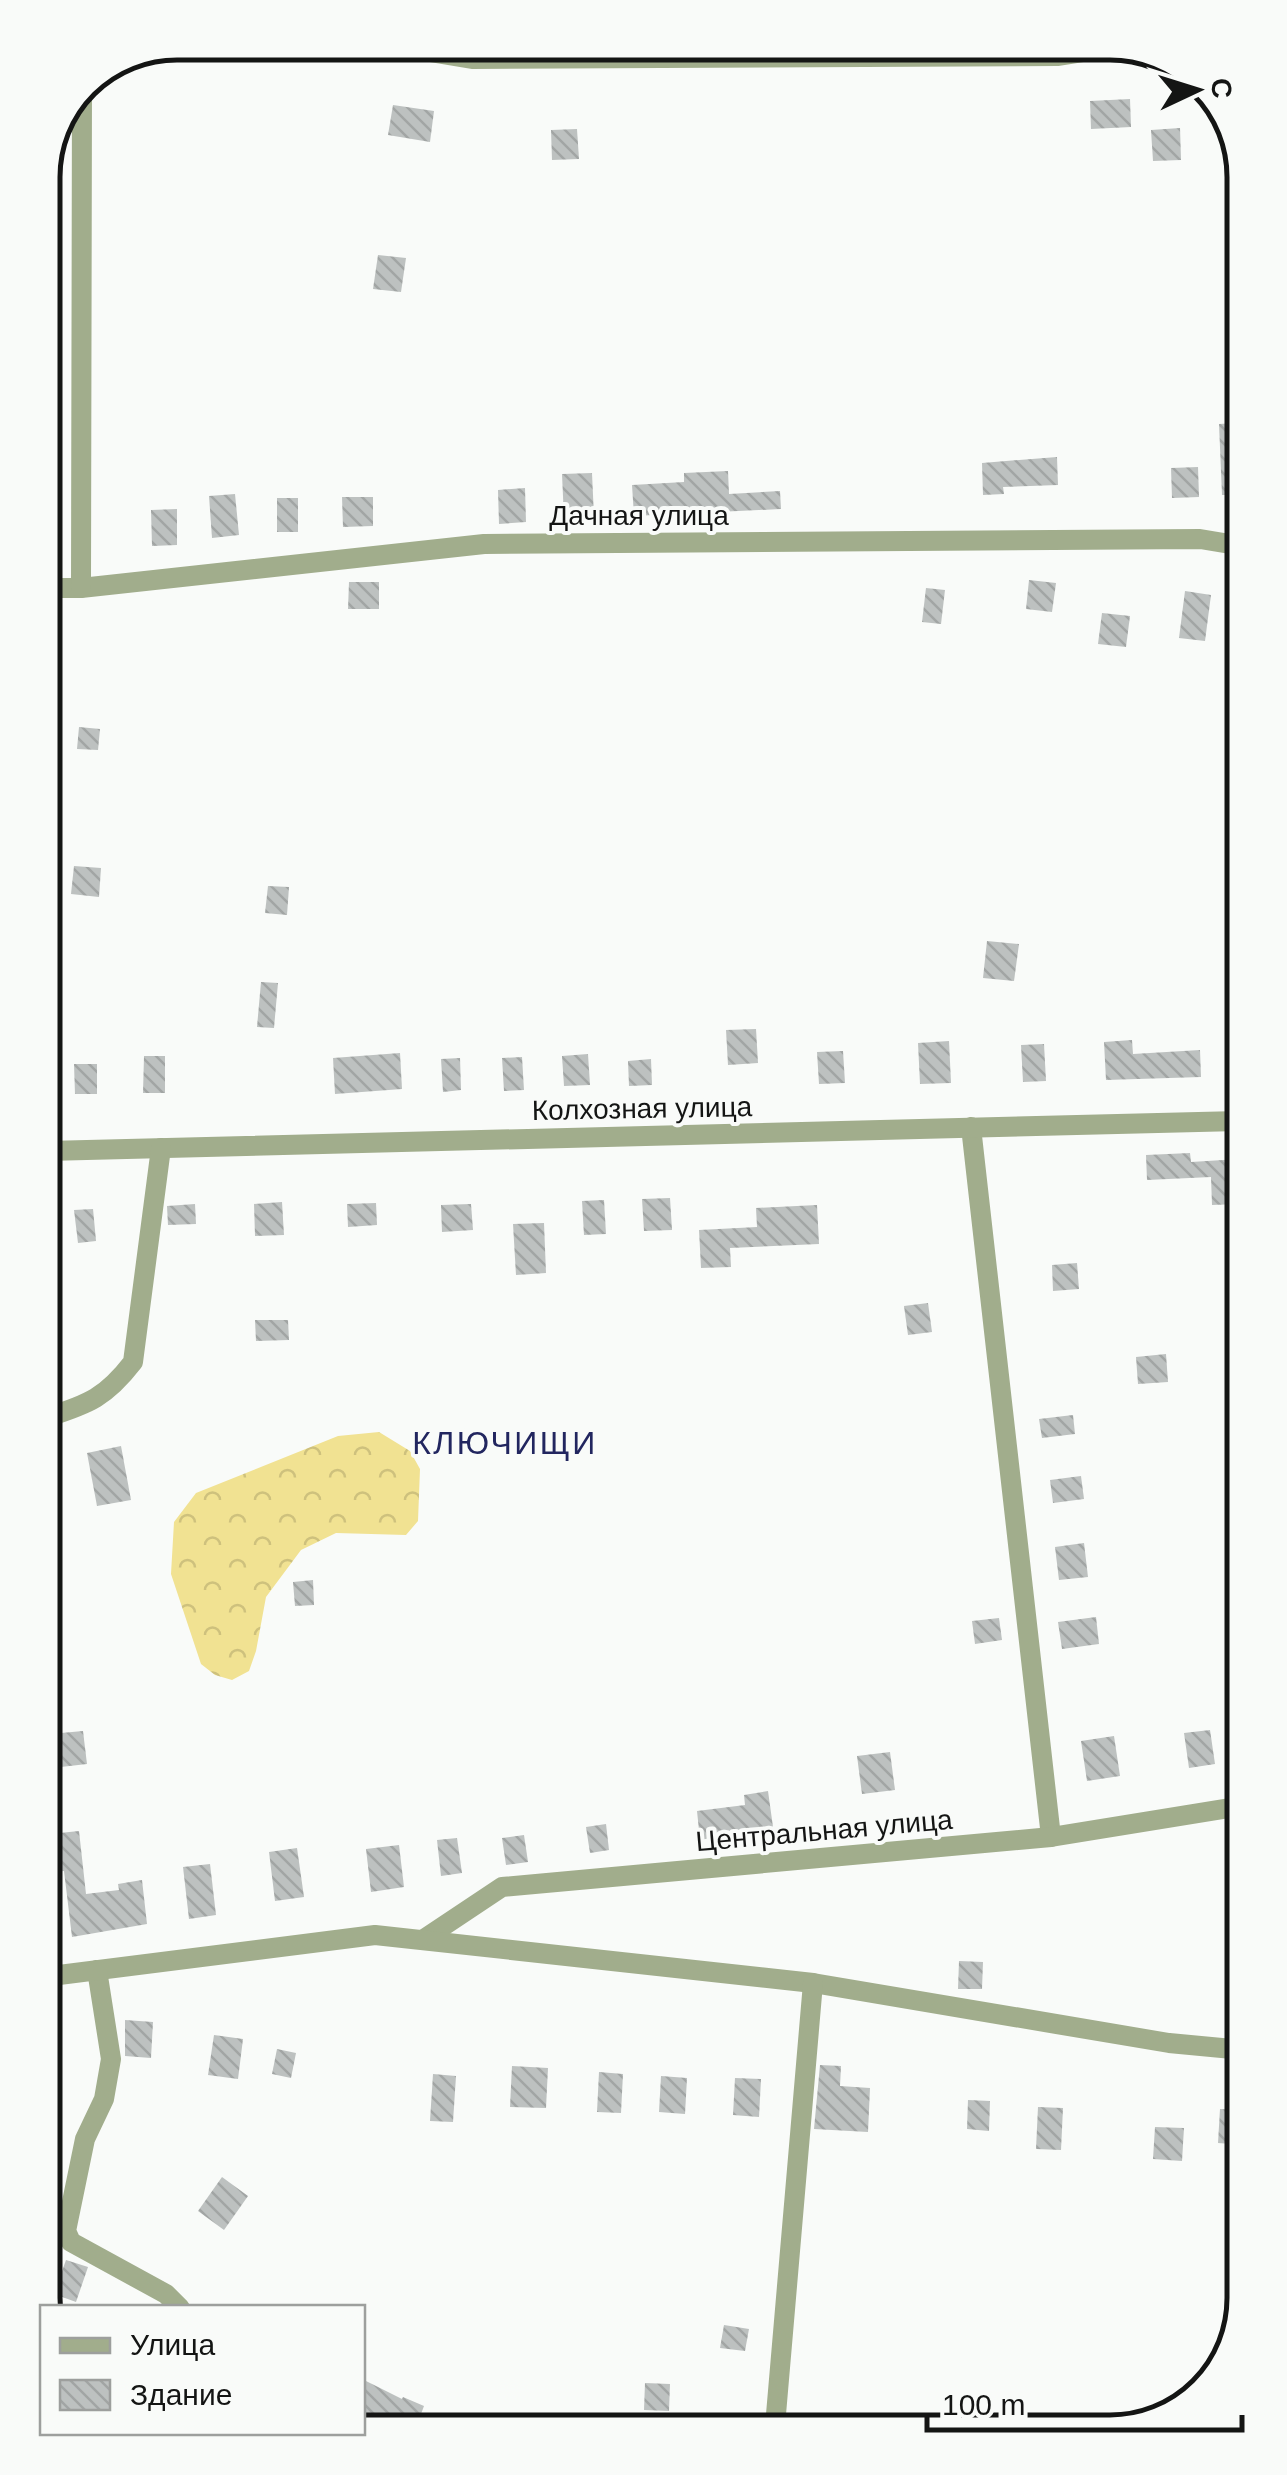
<svg xmlns="http://www.w3.org/2000/svg" width="1287" height="2475" font-family="Arial,sans-serif">
	<style>
		.forest { fill: url(#forest-crowns) }
		.building { fill: url(#building-back-hatch) }
		.lines { fill: none; stroke-linecap: round; stroke-linejoin: round }
		.minor { stroke: #a1ad8c; stroke-width: 20 }
		.labels { text-anchor: middle; stroke-width: 8; stroke-linejoin: round; paint-order: stroke }
		.street-label { font-size: 28px; fill: #141514; stroke: #f9fbf9 }
		.quarter-label { font-size: 32px; letter-spacing: 2.5px; fill: #22265f; stroke: #f9fbf9 }
		.rim { fill: none; stroke: #141514; stroke-width: 5 }
	</style>
	<defs>
		<pattern id="forest-crowns" width="20" height="18" patternUnits="userSpaceOnUse" patternTransform="scale(2.5)"><rect width="20" height="18" fill="#f1e292"/><path d="M2 6a3 3 0 1 1 6 0M12 15a3 3 0 1 1 6 0" fill="none" stroke="#cec17d"/></pattern>
		<pattern id="building-back-hatch" width="6" height="6" patternUnits="userSpaceOnUse" patternTransform="scale(2.5)"><rect width="6" height="6" fill="#bdc1c0"/><path d="M-1 5l2 2M0 0l6 6M5-1l2 2" fill="none" stroke="#a2a5a4"/></pattern>
	</defs>
	<rect width="100%" height="100%" fill="#f9fbf9"/>
	<polygon class="forest" points="379,1432 410,1451 420,1469 418,1521 406,1535 336,1533 301,1550 266,1597 256,1651 249,1671 232,1680 215,1675 201,1664 171,1574 174,1522 196,1493 338,1436"/>
	<g class="building">
		<polygon points="1130,99 1131,127 1091,129 1090,101"/>
		<polygon points="393,105 434,111 430,142 388,135"/>
		<polygon points="1180,128 1181,160 1153,161 1151,130"/>
		<polygon points="577,129 579,159 552,160 551,130"/>
		<polygon points="378,255 406,258 401,292 373,289"/>
		<polygon points="1236,423 1236,495 1222,495 1219,424"/>
		<polygon points="1057,457 1058,485 1003,487 1004,494 983,495 982,463"/>
		<polygon points="1198,467 1199,497 1172,498 1171,468"/>
		<polygon points="728,471 729,494 780,491 781,509 634,516 632,485 684,482 684,473"/>
		<polygon points="592,473 594,517 564,518 562,474"/>
		<polygon points="525,488 526,522 499,524 498,490"/>
		<polygon points="235,494 239,535 212,538 209,496"/>
		<polygon points="342,497 373,497 373,526 343,527"/>
		<rect x="277" y="498" width="21" height="34"/>
		<polygon points="177,509 177,545 152,546 151,510"/>
		<polygon points="1029,580 1056,583 1052,612 1026,609"/>
		<polygon points="349,582 379,582 379,609 348,609"/>
		<polygon points="926,588 945,590 941,624 922,622"/>
		<polygon points="1185,591 1211,595 1205,641 1179,638"/>
		<polygon points="1102,613 1130,616 1126,647 1098,644"/>
		<polygon points="79,727 100,729 98,750 77,749"/>
		<polygon points="74,866 101,868 99,897 71,894"/>
		<polygon points="268,886 289,887 287,915 265,913"/>
		<polygon points="987,941 1019,944 1014,981 983,978"/>
		<polygon points="261,982 278,983 274,1028 257,1027"/>
		<polygon points="756,1029 758,1063 728,1065 726,1030"/>
		<polygon points="1132,1040 1133,1054 1200,1050 1201,1077 1106,1080 1104,1042"/>
		<polygon points="949,1041 951,1083 920,1084 918,1043"/>
		<polygon points="1044,1044 1046,1081 1023,1082 1021,1045"/>
		<polygon points="843,1051 845,1083 819,1084 817,1052"/>
		<polygon points="400,1053 402,1089 335,1094 333,1058"/>
		<polygon points="588,1054 590,1085 564,1086 562,1056"/>
		<polygon points="144,1056 165,1056 165,1093 143,1093"/>
		<polygon points="522,1057 524,1090 504,1091 502,1058"/>
		<polygon points="460,1058 461,1090 443,1092 441,1059"/>
		<polygon points="651,1059 652,1085 629,1086 628,1061"/>
		<polygon points="74,1064 97,1064 97,1094 75,1094"/>
		<polygon points="1190,1153 1191,1162 1239,1159 1239,1204 1212,1205 1211,1177 1147,1180 1146,1155"/>
		<polygon points="670,1198 672,1230 644,1231 642,1199"/>
		<polygon points="604,1200 606,1234 584,1235 582,1201"/>
		<polygon points="282,1202 284,1235 255,1236 254,1204"/>
		<polygon points="376,1203 377,1225 348,1227 347,1204"/>
		<polygon points="195,1204 196,1224 168,1225 167,1206"/>
		<polygon points="471,1204 473,1230 442,1232 441,1205"/>
		<polygon points="817,1205 819,1244 730,1248 731,1267 701,1268 699,1230 757,1227 756,1208"/>
		<polygon points="93,1209 96,1241 78,1243 74,1210"/>
		<polygon points="544,1223 546,1273 516,1275 513,1224"/>
		<polygon points="1077,1263 1079,1289 1053,1291 1052,1265"/>
		<polygon points="928,1303 932,1332 908,1335 904,1306"/>
		<polygon points="255,1320 288,1320 289,1340 256,1341"/>
		<polygon points="1166,1354 1168,1382 1138,1384 1136,1357"/>
		<polygon points="1073,1415 1075,1434 1042,1438 1039,1419"/>
		<polygon points="121,1446 131,1500 97,1506 87,1453"/>
		<polygon points="1081,1476 1084,1499 1053,1503 1050,1480"/>
		<polygon points="1084,1543 1088,1577 1059,1580 1055,1547"/>
		<polygon points="313,1580 314,1605 295,1606 293,1582"/>
		<polygon points="1096,1617 1099,1644 1062,1649 1058,1622"/>
		<polygon points="999,1618 1002,1640 975,1644 972,1621"/>
		<polygon points="1210,1730 1215,1764 1189,1768 1184,1733"/>
		<polygon points="83,1731 87,1764 52,1768 50,1734"/>
		<polygon points="1114,1736 1120,1776 1087,1781 1081,1741"/>
		<polygon points="890,1752 895,1790 862,1794 857,1756"/>
		<polygon points="768,1791 773,1827 700,1840 697,1811 745,1805 744,1795"/>
		<polygon points="606,1824 609,1850 590,1853 586,1827"/>
		<polygon points="79,1831 86,1894 119,1890 118,1884 142,1880 147,1924 72,1937 64,1871 50,1872 50,1834"/>
		<polygon points="524,1835 528,1862 506,1865 502,1838"/>
		<polygon points="457,1838 462,1873 441,1876 437,1840"/>
		<polygon points="399,1845 404,1887 371,1892 366,1849"/>
		<polygon points="297,1848 304,1897 275,1901 269,1852"/>
		<polygon points="210,1864 216,1915 189,1919 183,1867"/>
		<polygon points="959,1961 983,1962 982,1989 958,1989"/>
		<polygon points="125,2020 153,2022 151,2058 125,2056"/>
		<polygon points="214,2035 243,2039 238,2079 208,2075"/>
		<polygon points="277,2049 296,2053 291,2078 272,2074"/>
		<polygon points="820,2065 841,2066 840,2086 870,2088 868,2132 814,2129"/>
		<polygon points="512,2066 548,2068 546,2108 510,2107"/>
		<polygon points="599,2072 623,2074 621,2113 597,2112"/>
		<polygon points="433,2074 456,2076 453,2122 430,2121"/>
		<polygon points="661,2076 687,2078 685,2114 659,2112"/>
		<polygon points="735,2078 761,2079 759,2117 733,2115"/>
		<polygon points="968,2100 990,2101 989,2131 967,2129"/>
		<polygon points="1038,2107 1063,2108 1061,2150 1036,2149"/>
		<polygon points="1220,2109 1244,2110 1244,2145 1218,2143"/>
		<polygon points="1155,2127 1184,2128 1182,2161 1153,2159"/>
		<polygon points="222,2177 248,2196 224,2230 198,2211"/>
		<polygon points="66,2260 88,2267 76,2302 54,2294"/>
		<polygon points="724,2325 749,2329 745,2351 720,2348"/>
		<polygon points="362,2379 402,2399 403,2397 424,2406 415,2430 383,2430 362,2420"/>
		<polygon points="645,2383 670,2384 669,2411 644,2410"/>
	</g>
	<g class="lines">
		<g class="minor">
			<polyline points="176,43 233,49 280,43"/>
			<polyline points="330,43 394,46 472,59 1057,56 1126,45"/>
			<polyline points="45,588 81,588 484,544 1200,539 1236,545"/>
			<polyline points="81,588 82,82"/>
			<polyline points="971,1127 1051,1837"/>
			<polyline points="47,1151 1239,1121"/>
			<path d="M 48,1417 C 89,1404 106,1397 133,1362 L 161,1148"/>
			<polyline points="424,1939 502,1887 1051,1837 1242,1806"/>
			<polyline points="97,1970 111,2059 104,2099 85,2139 66,2231 71,2242 166,2294 180,2308"/>
			<polyline points="51,1976 375,1935 813,1983 1169,2043 1243,2050"/>
			<polyline points="775,2426 813,1983"/>
		</g>
	</g>
	<g class="labels">
		<g class="street-label">
			<text x="639" y="525">Дачная улица</text>
			<text transform="translate(642 1108) rotate(-1)" y="10">Колхозная улица</text>
			<text transform="translate(824 1830) rotate(-5)" y="10">Центральная улица</text>
		</g>
		<g class="quarter-label">
			<text x="505" y="1454">КЛЮЧИЩИ</text>
		</g>
	</g>
	<path d="M0 0H1287V2475H0ZM177 60H1110A117 117 0 0 1 1227 177V2298A117 117 0 0 1 1110 2415H177A117 117 0 0 1 60 2298V177A117 117 0 0 1 177 60Z" fill="#f9fbf9" fill-rule="evenodd"/>
	<path class="rim" d="M177 60H1110A117 117 0 0 1 1227 177V2298A117 117 0 0 1 1110 2415H177A117 117 0 0 1 60 2298V177A117 117 0 0 1 177 60Z"/>
	<rect x="40" y="2305" width="325" height="130" fill="#f9fbf9" stroke="#9d9f9d" stroke-width="2.5"/>
	<rect x="60" y="2338" width="50" height="15" fill="#a1ad8c" stroke="#9d9f9d" stroke-width="2.5"/>
	<text x="130" y="2355" font-size="30" fill="#141514">Улица</text>
	<rect x="60" y="2380" width="50" height="30" fill="url(#building-back-hatch)" stroke="#9d9f9d" stroke-width="2.5"/>
	<text x="130" y="2405" font-size="30" fill="#141514">Здание</text>
	<g transform="translate(1197 90) rotate(86)" stroke="#f9fbf9" stroke-width="8" paint-order="stroke">
	<path d="M0-8L18 38L0 25L-18 38Z" fill="#141514"/>
	<text y="-15" font-size="28" font-weight="bold" text-anchor="middle" fill="#141514">С</text>
	</g>
	<path d="M927 2415v15h315v-15" fill="none" stroke="#141514" stroke-width="5"/>
	<text x="942" y="2415" font-size="30" fill="#141514" stroke="#f9fbf9" stroke-width="8" paint-order="stroke">100 m</text>
</svg>
